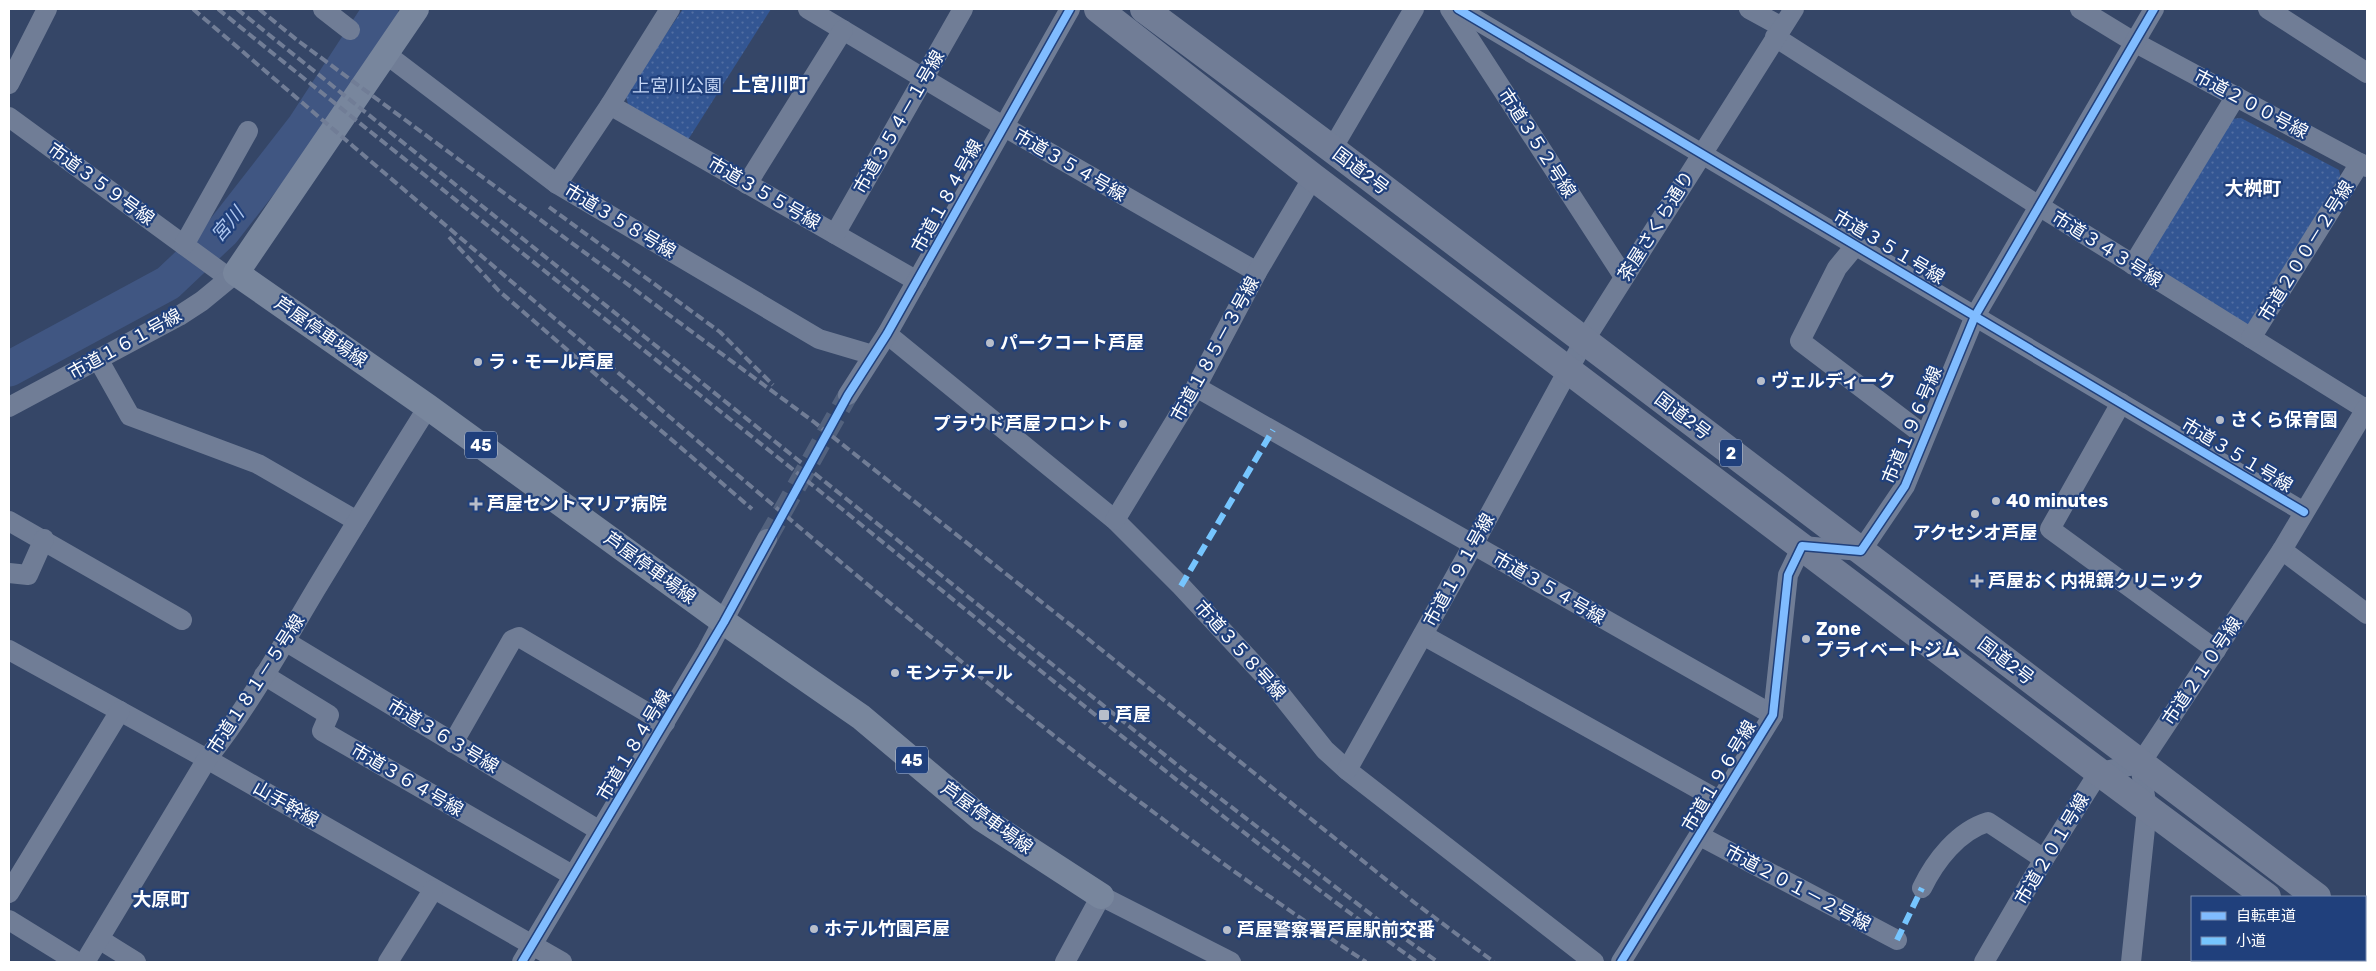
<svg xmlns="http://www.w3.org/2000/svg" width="2376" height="971" font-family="Rubik,'Noto Sans JP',sans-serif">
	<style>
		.park { fill: url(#park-dots) }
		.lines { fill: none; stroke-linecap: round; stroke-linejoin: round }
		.river { stroke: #405682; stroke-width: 35 }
		.minor-tunnel { stroke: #53627e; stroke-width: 20; stroke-dasharray: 20 10; stroke-linecap: butt }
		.minor { stroke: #707d96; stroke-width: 20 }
		.major { stroke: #78869d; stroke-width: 26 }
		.highway { stroke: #717d96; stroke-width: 28 }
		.rail { stroke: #717d96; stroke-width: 4; stroke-dasharray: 9 4; stroke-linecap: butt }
		.quiet { stroke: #76c5fe; stroke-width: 6; stroke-dasharray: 12 6; stroke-linecap: butt }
		.cycleway-casing { stroke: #20407c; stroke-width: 11 }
		.cycleway { stroke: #80bcff; stroke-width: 8 }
		.poi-dot { fill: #b8beca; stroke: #20407c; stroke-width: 2 }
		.labels { text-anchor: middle; stroke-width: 4.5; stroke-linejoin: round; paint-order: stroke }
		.shield { fill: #20407c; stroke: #bcc6d8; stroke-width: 1 }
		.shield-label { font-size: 16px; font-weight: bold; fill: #fff }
		.park-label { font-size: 18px; fill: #c6d7f5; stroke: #20407c }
		.street-label { font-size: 18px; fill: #fff; stroke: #20407c }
		.poi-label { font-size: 18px; font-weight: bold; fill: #fff; stroke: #20407c; text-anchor: start }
		.neighbourhood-label { font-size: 19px; font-weight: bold; fill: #fff; stroke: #20407c }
		.water-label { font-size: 19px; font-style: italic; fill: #aec6ee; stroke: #20407c }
	</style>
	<defs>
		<pattern id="park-dots" width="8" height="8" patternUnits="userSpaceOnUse" patternTransform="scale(1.25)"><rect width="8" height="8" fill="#335693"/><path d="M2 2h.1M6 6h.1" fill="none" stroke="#526fa3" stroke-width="1.8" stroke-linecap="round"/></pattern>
	</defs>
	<rect width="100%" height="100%" fill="#354667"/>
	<g class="park">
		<polygon points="683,9 771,9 686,143 629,107 625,94"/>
		<polygon points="2241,118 2339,170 2342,184 2256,322 2244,325 2152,269 2148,255 2230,119"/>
	</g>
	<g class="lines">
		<polyline class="river" points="9,369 168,283 223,231 304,127 381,9"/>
		<polyline class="minor-tunnel" points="767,539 848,395"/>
		<g class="minor">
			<polyline points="323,9 350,30"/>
			<polyline points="808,9 1003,126 1257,272"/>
			<polyline points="1450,9 1624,277"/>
			<polyline points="1458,9 2304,512"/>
			<polyline points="1749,9 1782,27"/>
			<polyline points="2080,9 2134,42 2367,167"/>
			<polyline points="2268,9 2367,73"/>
			<polyline points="1775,37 2039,206 2367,410"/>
			<polyline points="386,54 557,184 819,339 873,355"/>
			<polyline points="9,84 47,9"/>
			<polyline points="610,105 917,281"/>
			<polyline points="9,117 229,278"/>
			<polyline points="1332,149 1414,9"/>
			<polyline points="557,184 610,105 670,9"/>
			<polyline points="747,184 843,30"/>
			<polyline points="835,234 963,9"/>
			<polyline points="184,245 248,131"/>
			<polyline points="1856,245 1837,268 1800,341 1925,436"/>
			<polyline points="2133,265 2236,96"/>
			<polyline points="887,334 1115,520 1181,586 1274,686 1325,750 1347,770 1594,962"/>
			<polyline points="2251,338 2360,163"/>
			<polyline points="98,359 130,416 258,464 357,521"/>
			<polyline points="1196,387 1773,715"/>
			<polyline points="848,395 887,334 1070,9"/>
			<polyline points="2121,403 2050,529 2216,650"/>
			<polyline points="9,407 179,316 202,301 236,273"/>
			<polyline points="1115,520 1196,387 1257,272 1313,177"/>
			<polyline points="9,521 182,620"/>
			<polyline points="2282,550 2367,614"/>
			<polyline points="9,573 28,575 44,539"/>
			<polyline points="1423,635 1720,801"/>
			<polyline points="285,641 600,831"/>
			<polyline points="9,650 207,759 562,962"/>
			<polyline points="264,675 329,715 322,731 572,875"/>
			<polyline points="453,743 512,640 519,637 665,723"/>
			<polyline points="1347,770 1473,545 1584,341 1794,9"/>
			<polyline points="1700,836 1897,940"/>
			<path d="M 1922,888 C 1935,861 1958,831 1988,822 L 2044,859"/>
			<polyline points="9,893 120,711"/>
			<polyline points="9,920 77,962"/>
			<polyline points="99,939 136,962"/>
			<path d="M 85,962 L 207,759 C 249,706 282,646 316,589 C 353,528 390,467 428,407"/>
			<polyline points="388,962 433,890"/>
			<polyline points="522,962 707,651 767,539"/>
			<polyline points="1065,962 1101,896 1231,962"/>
			<polyline points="1621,962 1773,715 1788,575 1802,546 1861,551 1905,486 1975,316 2154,9"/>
			<polyline points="1984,962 2044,859 2099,772 2140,764"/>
			<polyline points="2131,962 2147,809 2140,764 2282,550 2367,407"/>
		</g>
		<polyline class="major" points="416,9 236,273 428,407 724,622 861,717 981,818 1101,896"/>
		<g class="highway">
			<polyline points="1098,9 1313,177 2099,772 2267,897"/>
			<polyline points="1144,9 1332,149 2317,897"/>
			<polyline points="2365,934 2367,936"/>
			<polyline points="2353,960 2356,962"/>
		</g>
		<g class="rail">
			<path d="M 193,9 C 364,156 536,302 707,449 C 919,629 1133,809 1366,962"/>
			<path d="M 218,9 C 423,175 631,339 837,505 C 1028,660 1217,818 1417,962"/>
			<polyline points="237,9 1191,776 1381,922 1438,962"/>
			<polyline points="259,9 297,40 814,422 1077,630 1415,903 1494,962"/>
			<polyline points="549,207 720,332 773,385"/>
			<polyline points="449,237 499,291 752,509"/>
		</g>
		<g class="quiet">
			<polyline points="1181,586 1273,430"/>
			<polyline points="1897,940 1922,888"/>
		</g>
		<defs>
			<g id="cycleway">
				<polyline points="1458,9 2304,512"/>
				<polyline points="522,962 724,622 848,395 887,334 1070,9"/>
				<polyline points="1621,962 1773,715 1788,575 1802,546 1861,551 1905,486 1975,316 2154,9"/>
			</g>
		</defs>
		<use href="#cycleway" class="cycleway-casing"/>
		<use href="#cycleway" class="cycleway"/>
	</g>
	<g class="poi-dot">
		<circle cx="990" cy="343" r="5"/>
		<circle cx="478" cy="362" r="5"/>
		<circle cx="1761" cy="381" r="5"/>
		<circle cx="2220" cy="420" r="5"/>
		<circle cx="1123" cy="424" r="5"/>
		<circle cx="1996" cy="501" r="5"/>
		<path d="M473.5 496.5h5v5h5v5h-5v5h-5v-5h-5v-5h5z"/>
		<circle cx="1975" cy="514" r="5"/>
		<path d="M1974.5 573.5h5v5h5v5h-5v5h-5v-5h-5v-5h5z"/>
		<circle cx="1806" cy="639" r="5"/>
		<circle cx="895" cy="673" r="5"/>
		<rect x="1098" y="709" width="12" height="12" rx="2.5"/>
		<circle cx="814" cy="929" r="5"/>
		<circle cx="1227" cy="930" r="5"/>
	</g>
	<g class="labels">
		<g class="shield">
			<rect x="465" y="431.5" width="32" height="27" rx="4"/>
			<rect x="1720" y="439.5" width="22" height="27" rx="4"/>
			<rect x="896" y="746.5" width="32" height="27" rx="4"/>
		</g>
		<g class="shield-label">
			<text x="481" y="451">45</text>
			<text x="1731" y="459">2</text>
			<text x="912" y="766">45</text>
		</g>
		<g class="park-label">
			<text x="677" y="92">上宮川公園</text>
		</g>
		<g class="street-label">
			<text transform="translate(2251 104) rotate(28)" y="6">市道２００号線</text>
			<text transform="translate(899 122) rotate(-60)" y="6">市道３５４－１号線</text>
			<text transform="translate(1537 143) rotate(57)" y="6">市道３５２号線</text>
			<text transform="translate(1070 165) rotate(30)" y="6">市道３５４号線</text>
			<text transform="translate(1361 171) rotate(37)" y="6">国道2号</text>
			<text transform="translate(101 184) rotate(36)" y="6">市道３５９号線</text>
			<text transform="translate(764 193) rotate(30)" y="6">市道３５５号線</text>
			<text transform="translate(947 196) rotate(-61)" y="6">市道１８４号線</text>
			<text transform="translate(620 221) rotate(31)" y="6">市道３５８号線</text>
			<text transform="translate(1656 226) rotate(-58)" y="6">茶屋さくら通り</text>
			<text transform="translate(1889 247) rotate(31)" y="6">市道３５１号線</text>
			<text transform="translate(2107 249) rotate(32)" y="6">市道３４３号線</text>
			<text transform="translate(2306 251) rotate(-58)" y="6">市道２００－２号線</text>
			<text transform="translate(321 332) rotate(35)" y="6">芦屋停車場線</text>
			<text transform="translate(125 344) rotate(-29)" y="6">市道１６１号線</text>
			<text transform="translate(1215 349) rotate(-61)" y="6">市道１８５－３号線</text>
			<text transform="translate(1683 416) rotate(37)" y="6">国道2号</text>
			<text transform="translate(1912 425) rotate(-67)" y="6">市道１９６号線</text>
			<text transform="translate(2237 455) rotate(31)" y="6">市道３５１号線</text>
			<text transform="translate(650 568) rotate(36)" y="6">芦屋停車場線</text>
			<text transform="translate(1459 570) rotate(-61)" y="6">市道１９１号線</text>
			<text transform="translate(1549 588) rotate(30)" y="6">市道３５４号線</text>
			<text transform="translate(1240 650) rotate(48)" y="6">市道３５８号線</text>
			<text transform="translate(2006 661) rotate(37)" y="6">国道2号</text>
			<text transform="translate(2202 671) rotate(-56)" y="6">市道２１０号線</text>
			<text transform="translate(256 684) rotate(-57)" y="6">市道１８１－５号線</text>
			<text transform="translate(443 736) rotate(31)" y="6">市道３６３号線</text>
			<text transform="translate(634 745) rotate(-59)" y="6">市道１８４号線</text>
			<text transform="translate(1719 776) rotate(-59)" y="6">市道１９６号線</text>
			<text transform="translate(407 780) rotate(30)" y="6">市道３６４号線</text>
			<text transform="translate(286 804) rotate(30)" y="6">山手幹線</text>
			<text transform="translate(987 818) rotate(36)" y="6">芦屋停車場線</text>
			<text transform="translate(2052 849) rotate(-59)" y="6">市道２０１号線</text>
			<text transform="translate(1798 888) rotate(28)" y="6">市道２０１－２号線</text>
		</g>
		<g class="poi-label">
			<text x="1000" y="349">パークコート芦屋</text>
			<text x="488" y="368">ラ・モール芦屋</text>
			<text x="1771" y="387">ヴェルディーク</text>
			<text x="2230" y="426">さくら保育園</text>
			<text x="1113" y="430" text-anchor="end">プラウド芦屋フロント</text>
			<text x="2006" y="507">40 minutes</text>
			<text x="487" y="510">芦屋セントマリア病院</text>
			<text x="1975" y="539" text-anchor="middle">アクセシオ芦屋</text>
			<text x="1988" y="587">芦屋おく内視鏡クリニック</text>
			<text x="1816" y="635">Zone<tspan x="1816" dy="21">プライベートジム</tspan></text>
			<text x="905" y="679">モンテメール</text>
			<text x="1115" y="721">芦屋</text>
			<text x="824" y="935">ホテル竹園芦屋</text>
			<text x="1237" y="936">芦屋警察署芦屋駅前交番</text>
		</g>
		<g class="neighbourhood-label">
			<text x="770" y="91">上宮川町</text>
			<text x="2253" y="195">大桝町</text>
			<text x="161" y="906">大原町</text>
		</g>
		<g class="water-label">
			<text transform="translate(227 224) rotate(-49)" y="7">宮川</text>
		</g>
	</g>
	<rect width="2376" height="971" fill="none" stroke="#ffffff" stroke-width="20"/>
	<rect x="2191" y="896" width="175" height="65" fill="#20407c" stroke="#798cb0"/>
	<rect x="2201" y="912" width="25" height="8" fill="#80bcff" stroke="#798cb0"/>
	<text x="2236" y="921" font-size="15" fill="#ffffff">自転車道</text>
	<rect x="2201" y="937" width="25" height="8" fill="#76c5fe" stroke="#798cb0"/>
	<text x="2236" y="946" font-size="15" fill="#ffffff">小道</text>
</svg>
